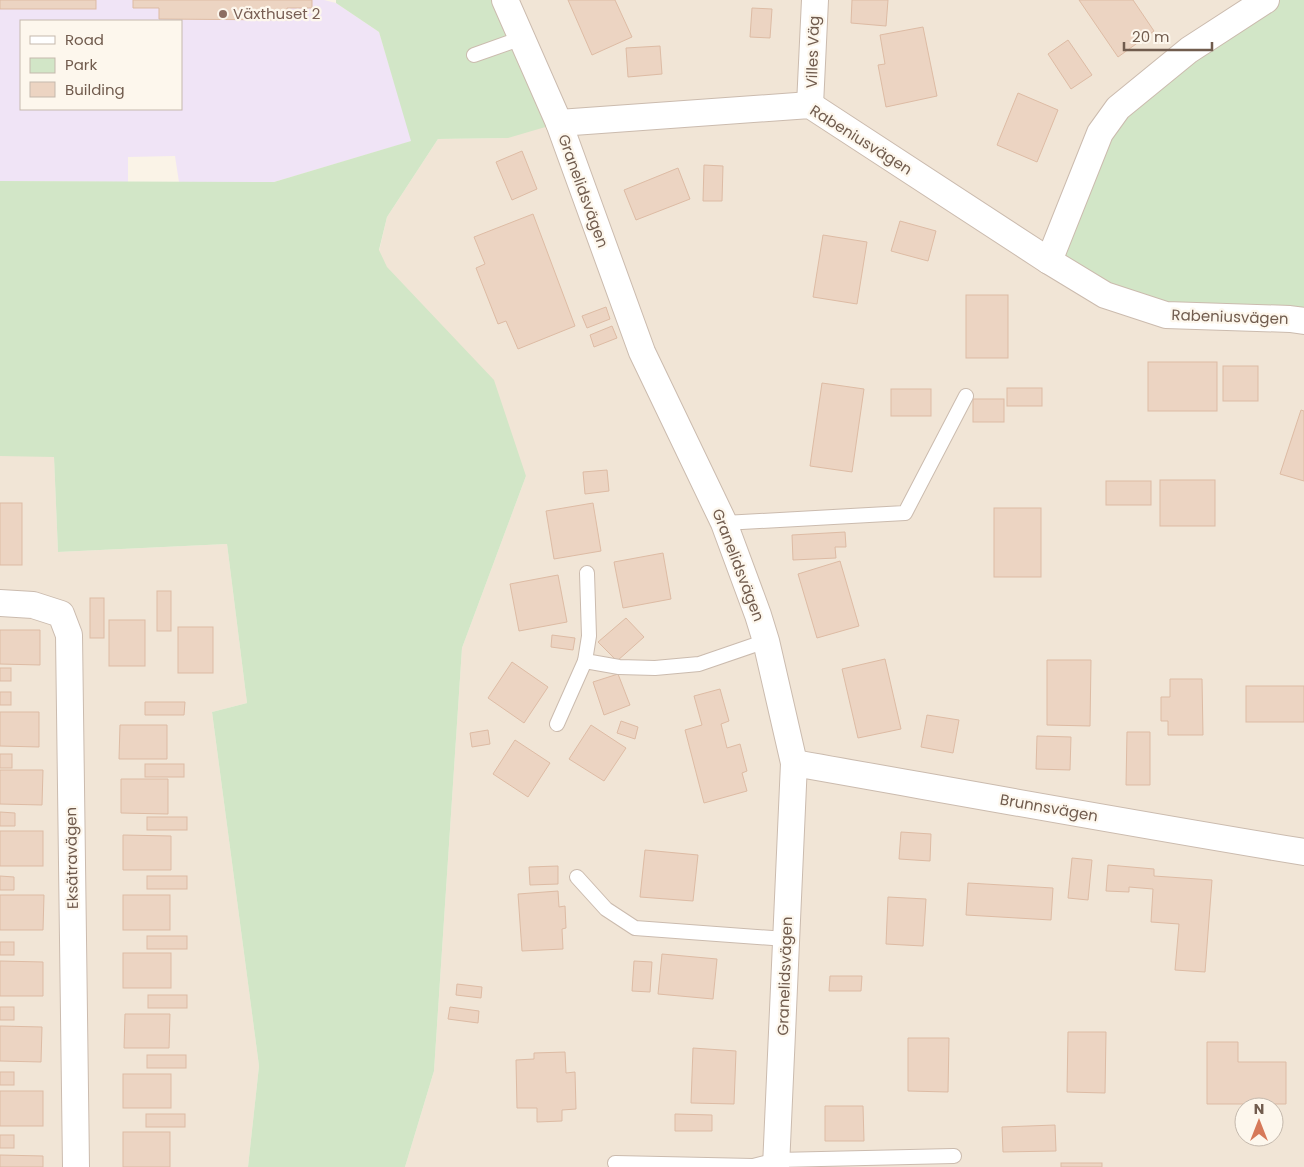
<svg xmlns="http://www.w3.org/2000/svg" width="1304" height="1167" font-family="Poppins,sans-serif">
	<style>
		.residential { fill: #f1e5d6; fill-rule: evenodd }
		.education { fill: #f0e4f6; fill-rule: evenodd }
		.green { fill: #d2e6c7 }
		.building { fill: #ecd4c2; stroke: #ddbba4 }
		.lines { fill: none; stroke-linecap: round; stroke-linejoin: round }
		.lane-casing { stroke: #cbbbae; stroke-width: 16 }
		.street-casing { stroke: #cbbbae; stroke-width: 28 }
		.lane { stroke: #fff; stroke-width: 14 }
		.street { stroke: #fff; stroke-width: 26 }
		.education-dot { fill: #8d6e63; stroke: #fdf7ed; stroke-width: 2 }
		.labels { text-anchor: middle; stroke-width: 4.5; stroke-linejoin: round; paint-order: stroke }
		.education-label { font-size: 15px; fill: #785e54; stroke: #fdf7ed; text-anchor: start }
		.street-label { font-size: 15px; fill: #715c4e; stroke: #fdf7ed }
	</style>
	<rect width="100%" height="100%" fill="#faf3e7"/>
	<g class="residential">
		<path d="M 505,0 L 1266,0 L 1304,321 L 1304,1167 L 405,1167 L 434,1071 L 462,648 L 526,476 L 386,267 L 379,251 L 387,217 L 438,139 L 508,138 ZM 1244,1107 L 1274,1107 L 1274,1137 L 1244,1137 Z"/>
		<polygon points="0,456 54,456 58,552 227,544 247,703 212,712 259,1066 248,1167 0,1167"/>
	</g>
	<path class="education" d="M 96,0 L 133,0 L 133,8 L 159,8 L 159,19 L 286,20 L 287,8 L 312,8 L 312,0 L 324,0 L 336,3 L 379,32 L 412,141 L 274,182 L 179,182 L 175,156 L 128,157 L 128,182 L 0,181 L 0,9 L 96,9 ZM 21,21 L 181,21 L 181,109 L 21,109 Z"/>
	<g class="green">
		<polygon points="336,0 505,0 559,123 508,138 438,139 387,217 379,250 387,267 494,380 526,476 462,648 434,1071 405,1167 248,1167 259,1066 212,712 247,703 227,544 58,552 54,457 0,456 0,181 274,182 411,141 379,32 336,3"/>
		<polygon points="1266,0 1304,0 1304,321 1166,315 1049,261 1100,133"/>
	</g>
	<g class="building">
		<rect x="0" y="0" width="96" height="9"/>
		<polygon points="133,0 312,0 312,8 287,8 287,20 159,19 159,8 133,8"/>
		<polygon points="568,0 615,0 632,37 592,55"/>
		<polygon points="852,0 888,0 886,26 851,23"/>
		<polygon points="1079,0 1133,0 1154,31 1118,57"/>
		<polygon points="752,8 772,9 770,38 750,37"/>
		<polygon points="923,27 937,96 886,107 878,65 885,64 880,35"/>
		<polygon points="1068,40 1092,75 1071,89 1048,54"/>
		<polygon points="660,46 662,74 628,77 626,48"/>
		<polygon points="1018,93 1058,110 1037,162 997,145"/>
		<polygon points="522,151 537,189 512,200 496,162"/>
		<polygon points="704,165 723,166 722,201 703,201"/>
		<polygon points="678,168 690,199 636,220 624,190"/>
		<polygon points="533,214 575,326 518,349 506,321 498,324 476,268 485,264 474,237"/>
		<polygon points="900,221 936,231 928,261 891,251"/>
		<polygon points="823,235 867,242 857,304 813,297"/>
		<rect x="966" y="295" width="42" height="63"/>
		<polygon points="606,307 610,319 587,328 582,316"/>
		<polygon points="612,326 617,338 594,347 590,335"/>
		<rect x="1148" y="362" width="69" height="49"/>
		<rect x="1223" y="366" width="35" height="35"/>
		<polygon points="822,383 864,389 852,472 810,466"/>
		<rect x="1007" y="388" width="35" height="18"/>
		<rect x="891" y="389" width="40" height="27"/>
		<rect x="973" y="399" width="31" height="23"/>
		<polygon points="1301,410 1304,411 1304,481 1280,474"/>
		<polygon points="607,470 609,491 585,494 583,472"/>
		<rect x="1160" y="480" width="55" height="46"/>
		<rect x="1106" y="481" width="45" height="24"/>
		<rect x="0" y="503" width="22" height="62"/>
		<polygon points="593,503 601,551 554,559 546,511"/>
		<rect x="994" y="508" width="47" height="69"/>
		<polygon points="845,532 846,547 835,547 836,558 793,560 792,535"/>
		<polygon points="663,553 671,599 623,608 614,562"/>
		<polygon points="840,561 859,626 817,638 798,574"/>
		<polygon points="558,575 567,622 519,631 510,584"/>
		<rect x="157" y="591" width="14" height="40"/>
		<rect x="90" y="598" width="14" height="40"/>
		<polygon points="626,618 644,637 617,661 598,642"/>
		<rect x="109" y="620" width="36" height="46"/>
		<rect x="178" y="627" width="35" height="46"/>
		<polygon points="0,630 40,630 40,665 0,664"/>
		<polygon points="552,635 575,638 573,650 551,647"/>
		<polygon points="885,659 901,729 858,738 842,669"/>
		<polygon points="1047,660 1091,660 1090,726 1047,725"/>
		<polygon points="512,662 548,687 524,723 488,698"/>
		<rect x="0" y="668" width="11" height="13"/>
		<polygon points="618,674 630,705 604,715 593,682"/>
		<polygon points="1170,679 1202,679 1203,735 1168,735 1168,721 1161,721 1161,697 1170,697"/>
		<rect x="1246" y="686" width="58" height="36"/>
		<polygon points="720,689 729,721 721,724 727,748 740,744 747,771 742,773 747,791 704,803 685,730 702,725 694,696"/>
		<rect x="0" y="692" width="11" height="13"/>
		<polygon points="145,702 185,702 184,715 145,715"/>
		<polygon points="0,712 39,712 39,747 0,746"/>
		<polygon points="927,715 959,720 953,753 921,747"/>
		<polygon points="621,721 638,727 635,739 617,733"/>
		<polygon points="120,725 167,725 167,759 119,759"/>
		<polygon points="591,725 626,748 604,781 569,759"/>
		<polygon points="488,730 490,744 472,747 470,733"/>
		<polygon points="1127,732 1150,732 1150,785 1126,785"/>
		<polygon points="1037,736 1071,737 1070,770 1036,769"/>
		<polygon points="515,740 550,763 528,797 493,774"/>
		<rect x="0" y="754" width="12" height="14"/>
		<rect x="145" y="764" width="39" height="13"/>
		<polygon points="0,770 43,770 42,805 0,804"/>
		<polygon points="121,779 168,779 168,814 121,813"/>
		<polygon points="0,812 15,813 15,826 0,826"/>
		<rect x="147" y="817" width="40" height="13"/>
		<rect x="0" y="831" width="43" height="35"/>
		<polygon points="901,832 931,834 930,861 899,859"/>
		<polygon points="123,835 171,836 171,870 123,870"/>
		<polygon points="645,850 698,855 693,901 640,897"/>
		<polygon points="1072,858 1092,860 1088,900 1068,898"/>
		<polygon points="1108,865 1154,869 1154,876 1212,880 1205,972 1175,970 1179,924 1151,922 1153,889 1129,887 1129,892 1106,891"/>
		<polygon points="558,866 558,884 530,885 529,867"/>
		<polygon points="0,876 14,877 14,890 0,890"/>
		<rect x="147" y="876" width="40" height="13"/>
		<polygon points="968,883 1053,888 1051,920 966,915"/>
		<polygon points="558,891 559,907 565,906 566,928 562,929 563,949 522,951 518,894"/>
		<polygon points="0,895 44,895 43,930 0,930"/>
		<rect x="123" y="895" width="47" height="35"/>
		<polygon points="888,897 926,899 923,946 886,944"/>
		<rect x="147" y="936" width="40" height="13"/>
		<rect x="0" y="942" width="14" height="13"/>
		<rect x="123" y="953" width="48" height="35"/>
		<polygon points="662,954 717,959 713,999 658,994"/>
		<polygon points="0,961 43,962 43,996 0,996"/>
		<polygon points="634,961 652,962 650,992 632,991"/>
		<polygon points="830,976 862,976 861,991 829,991"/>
		<polygon points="457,984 482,987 481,998 456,995"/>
		<rect x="148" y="995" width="39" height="13"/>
		<rect x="0" y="1007" width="14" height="13"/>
		<polygon points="450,1007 479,1011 478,1023 448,1019"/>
		<polygon points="125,1014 170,1014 169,1048 124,1048"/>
		<polygon points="0,1026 42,1027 41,1062 0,1061"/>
		<polygon points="1068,1032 1106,1032 1105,1093 1067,1092"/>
		<polygon points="908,1038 949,1038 948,1092 908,1091"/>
		<polygon points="1207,1042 1238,1042 1238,1062 1286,1062 1286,1104 1207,1104"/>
		<polygon points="693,1048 736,1051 734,1104 691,1103"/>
		<polygon points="565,1052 566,1073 575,1072 576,1109 562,1110 562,1121 537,1122 537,1108 517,1108 516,1060 534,1059 534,1053"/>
		<rect x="147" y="1055" width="39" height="13"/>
		<rect x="0" y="1072" width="14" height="13"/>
		<rect x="123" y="1074" width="48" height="34"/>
		<rect x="0" y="1091" width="43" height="35"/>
		<polygon points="825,1106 863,1106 864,1141 825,1141"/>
		<rect x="146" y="1114" width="39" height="13"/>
		<polygon points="675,1114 712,1115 712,1131 675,1131"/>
		<polygon points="1055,1125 1056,1151 1003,1152 1002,1127"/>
		<rect x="123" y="1132" width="47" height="35"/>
		<rect x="0" y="1135" width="14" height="13"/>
		<polygon points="0,1155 43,1156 43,1167 0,1167"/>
		<rect x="1061" y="1163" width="41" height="4"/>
	</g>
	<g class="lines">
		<defs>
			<g id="lane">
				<polyline points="474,55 522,38"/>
				<polyline points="724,523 905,513 966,396"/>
				<polyline points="585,661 589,636 587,573"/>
				<polyline points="557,724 585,661 619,667 655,668 699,664 766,641"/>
				<polyline points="577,877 606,909 635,928 786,939"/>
				<polyline points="615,1163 753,1166 777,1160 954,1156"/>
			</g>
			<g id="street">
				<polyline points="505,0 559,123 642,352 724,523 758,615 766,641 794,763 776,1167"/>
				<polyline points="810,105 815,0"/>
				<polyline points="559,123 810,105 1049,261 1105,295 1166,315 1290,319 1304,321"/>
				<polyline points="1049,261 1100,133 1118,108 1189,50 1266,0"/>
				<polyline points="0,603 33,605 61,614 69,635 76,1167"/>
				<path d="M 794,763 C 964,793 1134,824 1304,852"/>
			</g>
		</defs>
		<use href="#lane" class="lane-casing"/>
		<use href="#street" class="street-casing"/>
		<use href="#lane" class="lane"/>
		<use href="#street" class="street"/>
	</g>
	<circle class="education-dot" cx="223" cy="14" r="5"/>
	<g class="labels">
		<g class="education-label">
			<text x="233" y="19">Växthuset 2</text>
		</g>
		<g class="street-label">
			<text transform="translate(813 52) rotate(-88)" y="5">Villes Väg</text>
			<text transform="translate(861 140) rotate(32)" y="5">Rabeniusvägen</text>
			<text transform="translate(583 191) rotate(70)" y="5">Granelidsvägen</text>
			<text transform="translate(1230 317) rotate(2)" y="5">Rabeniusvägen</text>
			<text transform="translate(738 565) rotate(69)" y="5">Granelidsvägen</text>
			<text transform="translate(1049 808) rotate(10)" y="5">Brunnsvägen</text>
			<text transform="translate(72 858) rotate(-91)" y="5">Eksätravägen</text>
			<text transform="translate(785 976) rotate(-88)" y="5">Granelidsvägen</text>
		</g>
	</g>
	<rect x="20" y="20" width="162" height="90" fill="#fdf7ed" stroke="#c5b9ad"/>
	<rect x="30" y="36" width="25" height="8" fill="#ffffff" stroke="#c5b9ad"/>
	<text x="65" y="45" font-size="15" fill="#715c4e">Road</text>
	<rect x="30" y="58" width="25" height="15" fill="#d2e6c7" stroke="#c5b9ad"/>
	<text x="65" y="70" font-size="15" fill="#715c4e">Park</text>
	<rect x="30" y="82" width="25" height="15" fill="#ecd4c2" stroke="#c5b9ad"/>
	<text x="65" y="95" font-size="15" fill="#715c4e">Building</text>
	<g transform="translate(1259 1122)"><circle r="24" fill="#fdf7ed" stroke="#c5b9ad"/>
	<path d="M0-4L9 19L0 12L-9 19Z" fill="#d67959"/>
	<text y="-8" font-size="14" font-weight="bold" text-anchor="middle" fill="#715c4e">N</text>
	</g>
	<path d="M1124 42v8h88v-8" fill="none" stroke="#715c4e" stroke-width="2.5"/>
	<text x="1132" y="42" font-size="15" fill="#715c4e" stroke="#fdf7ed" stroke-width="4" paint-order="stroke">20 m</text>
</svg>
